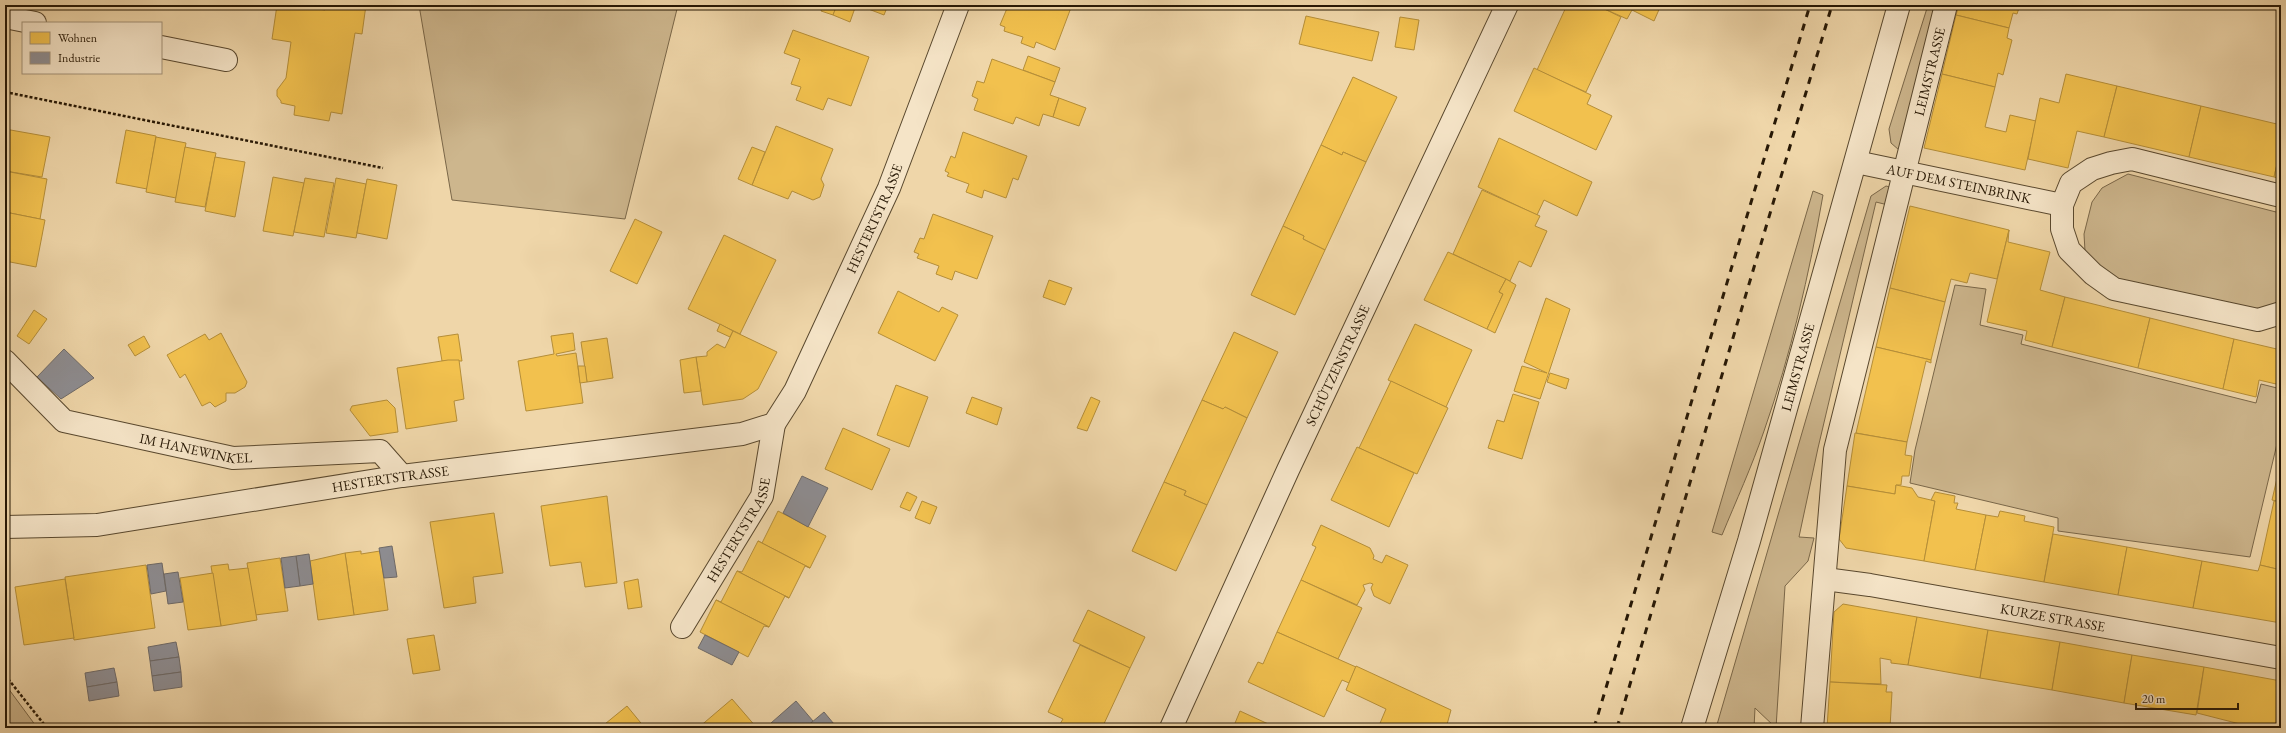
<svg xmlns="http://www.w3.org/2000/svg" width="2286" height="733" font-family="'EB Garamond',serif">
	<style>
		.green { fill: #cdb68d; stroke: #7a6749 }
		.homes { fill: #f2c14e; stroke: #b58e38 }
		.industry { fill: #8d8d92; stroke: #6e6a68 }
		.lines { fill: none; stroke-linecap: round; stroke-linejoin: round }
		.minor-casing { stroke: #59482e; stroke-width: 24 }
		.path { stroke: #271805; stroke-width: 2.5; stroke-dasharray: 3 2; stroke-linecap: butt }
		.minor { stroke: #f5e4c7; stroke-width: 22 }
		.rail { stroke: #271805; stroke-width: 3; stroke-dasharray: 7 7; stroke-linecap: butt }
		.labels { text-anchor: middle; stroke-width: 4; stroke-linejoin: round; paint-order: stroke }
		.street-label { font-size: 14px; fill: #271805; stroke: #f5e4c7 }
	</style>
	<rect width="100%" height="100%" fill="#efd6a9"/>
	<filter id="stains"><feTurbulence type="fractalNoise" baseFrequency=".005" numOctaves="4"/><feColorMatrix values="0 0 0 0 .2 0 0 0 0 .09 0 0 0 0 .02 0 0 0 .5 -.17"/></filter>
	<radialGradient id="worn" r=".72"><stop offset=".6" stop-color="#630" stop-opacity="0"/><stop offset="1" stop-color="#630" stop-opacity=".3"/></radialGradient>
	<g class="green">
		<polygon points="419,5 678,5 625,219 452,200"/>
		<polygon points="1928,5 1938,5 1899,150 1891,143 1889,129"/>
		<polygon points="2128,174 2276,212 2281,216 2281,303 2260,311 2130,287 2091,262 2085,251 2084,234 2092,202 2102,188"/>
		<polygon points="1886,186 1890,187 1888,205 1876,202 1818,448 1799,537 1814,538 1808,561 1785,586 1776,728 1755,708 1754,728 1716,728 1871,196"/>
		<path d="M 1813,191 L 1823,195 C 1809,275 1791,354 1764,431 C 1752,466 1736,501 1722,535 L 1712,532 Z"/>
		<polygon points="1955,285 1986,289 1980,325 2023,335 2021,344 2256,403 2261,384 2281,389 2281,427 2250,557 2058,531 2058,518 1910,483 1915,450"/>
		<polygon points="5,684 33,722 37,728 5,728"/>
	</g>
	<g class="homes">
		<polygon points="277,5 294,5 325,10 326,5 366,5 362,34 355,33 342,114 331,112 329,121 294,115 295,106 281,103 281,101 277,96 277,90 286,78 291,42 272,39"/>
		<polygon points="823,5 837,5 833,15 821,11"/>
		<polygon points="837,5 856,5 850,22 833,15"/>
		<polygon points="858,5 888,5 884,15"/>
		<polygon points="1014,5 1072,5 1055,50 1036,42 1034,48 1021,43 1023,37 1004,31 1005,27 1000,25 1008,6 1013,7"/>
		<polygon points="1567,5 1596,5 1621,17 1586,92 1537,70"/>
		<polygon points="1596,5 1661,5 1654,21 1632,10 1627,19"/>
		<polygon points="1959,5 2020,5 2017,14 2013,13 2009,28 1956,15"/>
		<polygon points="1956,15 2009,28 2007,38 2012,40 2003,75 1998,73 1995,87 1942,74"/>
		<polygon points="1306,16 1379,32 1372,61 1299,44"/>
		<polygon points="1400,17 1419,20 1414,50 1395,47"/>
		<polygon points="793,30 869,57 851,106 828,98 823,110 796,100 801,87 791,84 800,59 784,53"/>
		<polygon points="1028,56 1060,68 1055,82 1023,70"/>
		<polygon points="992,59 1055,82 1050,95 1059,98 1053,117 1043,114 1039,126 1016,117 1013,124 974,110 978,99 972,96 977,81 984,83"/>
		<polygon points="1534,68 1591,95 1587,104 1612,116 1596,150 1514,111"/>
		<polygon points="1942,74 1995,87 1985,127 2006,132 2010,115 2036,121 2025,170 1924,148"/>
		<polygon points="2066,74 2117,86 2104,137 2077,131 2068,168 2028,159 2040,98 2059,103"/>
		<polygon points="1353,77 1397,97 1366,162 1343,152 1342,155 1321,145"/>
		<polygon points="2117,86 2201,106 2189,157 2104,137"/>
		<polygon points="1059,98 1086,108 1079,126 1053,117"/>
		<polygon points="2201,106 2281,125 2281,147 2274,177 2189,157"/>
		<polygon points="776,126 833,149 821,179 824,185 820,197 813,200 792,191 788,199 752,185"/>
		<polygon points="5,129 50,137 42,177 5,171"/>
		<polygon points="126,130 156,136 147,189 116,183"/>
		<polygon points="963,132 1027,156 1018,180 1013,178 1006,198 984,190 982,198 966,192 969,184 947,176 949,173 945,171 951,156 955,158"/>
		<polygon points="156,137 186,143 176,198 146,192"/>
		<polygon points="1499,138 1592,182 1577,216 1544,200 1537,215 1478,187"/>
		<polygon points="1321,145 1342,155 1343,152 1366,162 1325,250 1303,239 1304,236 1283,226"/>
		<polygon points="185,147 216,153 205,207 175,202"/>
		<polygon points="752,147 765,152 752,185 738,179"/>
		<polygon points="2281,147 2281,179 2274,177"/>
		<polygon points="215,157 245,162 235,217 205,211"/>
		<polygon points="5,171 47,179 40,219 5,212"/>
		<polygon points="273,177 304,183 293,236 263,231"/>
		<polygon points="305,178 334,183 324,237 294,232"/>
		<polygon points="336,178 366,184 356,238 326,233"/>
		<polygon points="367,179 397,185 387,239 357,233"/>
		<polygon points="1482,190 1540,216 1535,226 1547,231 1531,267 1519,261 1510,281 1453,254"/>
		<polygon points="1910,206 2009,230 1997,279 1970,273 1967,283 1951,279 1945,302 1890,288"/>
		<polygon points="5,212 45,220 36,267 5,261"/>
		<polygon points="933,214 993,236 977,279 955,271 952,280 936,274 939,266 917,258 919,254 914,252 920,238 924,239"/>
		<polygon points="635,219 662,232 637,284 610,271"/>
		<polygon points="1283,226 1304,236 1303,239 1325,250 1295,315 1251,295"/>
		<polygon points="2009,230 2008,242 2050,252 2040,290 2065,297 2052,347 2025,340 2027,331 1987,322"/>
		<polygon points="724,235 776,260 740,334 688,309"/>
		<polygon points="1448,252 1506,279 1499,292 1503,294 1487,329 1424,300"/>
		<polygon points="1506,279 1516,285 1495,333 1487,329 1503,294 1499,292"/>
		<polygon points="1049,280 1072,288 1065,305 1043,297"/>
		<polygon points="1890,288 1945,302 1931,360 1876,347"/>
		<polygon points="898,291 939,312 942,307 958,315 935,361 878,333"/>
		<polygon points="2065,297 2150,318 2138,368 2052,347"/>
		<polygon points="1546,298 1570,309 1540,399 1514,391 1522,366 1547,373 1524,362"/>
		<polygon points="34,310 47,319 29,344 17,336"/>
		<polygon points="2150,318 2234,339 2223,389 2138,368"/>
		<polygon points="720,324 733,331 730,337 717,331"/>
		<polygon points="1415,324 1472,350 1446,407 1388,380"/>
		<polygon points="733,331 777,352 758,389 743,399 703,405 696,357 707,356 707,352 717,344 725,348"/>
		<polygon points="1234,332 1278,352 1247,418 1225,407 1223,409 1202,400"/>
		<polygon points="221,333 247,382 245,387 235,393 226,393 226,401 215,407 210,402 202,406 185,374 180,378 167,355 205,334 209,340"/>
		<polygon points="573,333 575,350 556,354 557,356 576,353 583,403 526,411 518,361 554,354 551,336"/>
		<polygon points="458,334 462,361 442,361 438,337"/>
		<polygon points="144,336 150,347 135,356 128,345"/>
		<polygon points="607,338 613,378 587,382 581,342"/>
		<polygon points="2234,339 2281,350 2281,382 2277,381 2276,384 2259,380 2256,397 2223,389"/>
		<polygon points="1876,347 1931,360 1931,363 1926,361 1907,442 1856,433"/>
		<polygon points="696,357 701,391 684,393 680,360"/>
		<polygon points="448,360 459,360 464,399 454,401 457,421 406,429 397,368"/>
		<polygon points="578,366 585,366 587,382 580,383"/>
		<polygon points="1550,373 1569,379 1566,389 1547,382"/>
		<polygon points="1391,381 1448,408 1417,474 1359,448"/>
		<polygon points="896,385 928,397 909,447 877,435"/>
		<polygon points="1513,394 1539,402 1522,459 1488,448 1497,420 1504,422"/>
		<polygon points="972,397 1002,408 997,425 966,413"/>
		<polygon points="1091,397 1100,401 1087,431 1077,428"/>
		<polygon points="387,400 395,408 398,432 370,436 350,410 352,406"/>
		<polygon points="1202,400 1223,409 1225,407 1247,418 1207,505 1184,495 1186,491 1164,482"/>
		<polygon points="843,428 890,449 872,490 825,469"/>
		<polygon points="1855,433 1907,442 1905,455 1912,456 1909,476 1902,476 1901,485 1896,485 1895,494 1847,486"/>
		<polygon points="1357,447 1414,473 1389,527 1331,500"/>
		<polygon points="2281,461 2281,502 2272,500"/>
		<polygon points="1164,482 1186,491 1184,495 1207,505 1176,571 1132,551"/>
		<polygon points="1896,485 1912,488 1918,497 1935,501 1924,561 1846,548 1839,539 1847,486 1895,494"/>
		<polygon points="907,492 917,497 910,511 900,507"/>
		<polygon points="1935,492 1955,496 1954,503 1958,503 1956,509 1986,515 1975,570 1924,561 1935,501 1931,500"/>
		<polygon points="607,496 617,583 585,587 581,562 550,566 541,506"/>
		<polygon points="922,501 937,507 930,524 915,518"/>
		<polygon points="2274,501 2281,501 2281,570 2260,565"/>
		<polygon points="778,511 826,536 810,568 758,541 762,543"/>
		<polygon points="2000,511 2025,516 2024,521 2054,527 2044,582 1975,570 1986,515 1998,517"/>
		<polygon points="494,513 503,573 473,577 476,603 444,608 430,522"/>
		<polygon points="1321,525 1370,548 1374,556 1373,559 1382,563 1386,555 1408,565 1390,604 1374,596 1371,588 1373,584 1370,583 1363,585 1365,590 1357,605 1301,580 1316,547 1312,545"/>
		<polygon points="2053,534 2127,547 2118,595 2044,582"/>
		<polygon points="758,541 810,568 805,566 789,598 737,571 742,572"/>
		<polygon points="2127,547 2202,561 2193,608 2118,595"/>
		<polygon points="361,551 361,554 380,551 388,610 354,615 345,553"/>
		<polygon points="345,553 354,615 318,620 310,561"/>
		<polygon points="280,558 288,611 255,615 247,563"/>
		<polygon points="2202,561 2258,571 2260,565 2281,570 2281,623 2193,608"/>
		<polygon points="228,564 229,570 248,568 257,620 221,626 211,566"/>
		<polygon points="146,565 155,628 74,640 65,577"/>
		<polygon points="737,571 789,598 785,596 769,627 716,600 721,602"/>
		<polygon points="213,573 221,626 188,630 180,578"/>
		<polygon points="65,579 74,638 24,645 15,587"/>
		<polygon points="638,579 642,607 628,609 624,582"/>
		<polygon points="1301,580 1362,608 1338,659 1277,632"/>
		<polygon points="716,600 769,627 764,626 748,657 700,632"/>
		<polygon points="1843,604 1917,617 1908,665 1891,663 1891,660 1880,658 1881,684 1830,682 1834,612"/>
		<polygon points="1088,610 1145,637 1130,668 1073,641"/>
		<polygon points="1917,617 1988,630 1980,678 1908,665"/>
		<polygon points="1988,630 2060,642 2052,690 1980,678"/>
		<polygon points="1277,632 1356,667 1349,683 1342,680 1324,717 1248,682 1258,662 1263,664"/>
		<polygon points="434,635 440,670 413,674 407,639"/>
		<polygon points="2060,642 2132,655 2124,703 2052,690"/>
		<polygon points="1080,645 1130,668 1102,728 1069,728 1060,724 1063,719 1048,712"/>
		<polygon points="2132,655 2204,667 2196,715 2124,703"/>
		<polygon points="1356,666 1451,710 1446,728 1378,728 1386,709 1346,690"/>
		<polygon points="2204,667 2281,681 2281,728 2239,728 2240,724 2197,713"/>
		<polygon points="1830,682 1887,685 1886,692 1892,692 1890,728 1827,728"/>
		<polygon points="732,699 757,728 698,728"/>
		<polygon points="627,706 645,728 600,728"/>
		<polygon points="1240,711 1277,728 1233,728"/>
	</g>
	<g class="industry">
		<polygon points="64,349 94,378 61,399 37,377"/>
		<polygon points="802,476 828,488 808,527 783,513"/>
		<polygon points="392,546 397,577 384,578 379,548"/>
		<polygon points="309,554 313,584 300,586 296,556"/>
		<polygon points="296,556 300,586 285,588 281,558"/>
		<polygon points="162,563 166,591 151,594 147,565"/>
		<polygon points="178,572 183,602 168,604 164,574"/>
		<polygon points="705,635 739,652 732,665 698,648"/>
		<polygon points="176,642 179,657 150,661 148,647"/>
		<polygon points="179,657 181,672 152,676 150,661"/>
		<polygon points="114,668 117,682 87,687 85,673"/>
		<polygon points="181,672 182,687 154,691 152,676"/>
		<polygon points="117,682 119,696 89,701 87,687"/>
		<polygon points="796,701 813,721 805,728 775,728 771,723"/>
		<polygon points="824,712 834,724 829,728 805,728"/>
	</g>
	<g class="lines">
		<defs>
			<g id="minor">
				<polyline points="5,17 35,23"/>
				<polyline points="161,47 226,60"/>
				<path id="s1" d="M 1856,162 L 2062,205"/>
				<polyline points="2281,196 2132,159 2111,163 2092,169 2071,183 2062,205 2062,229 2069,250 2093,274 2114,289 2258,320 2281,313"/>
				<path id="s2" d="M 5,361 L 64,421 L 233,458 L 380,451 L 402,476"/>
				<path id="s3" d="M 5,527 L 97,525 L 402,476 L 742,434 L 774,424 L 795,391 L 889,188 L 958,5"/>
				<path id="s4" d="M 1825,579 L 1870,585 L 2281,658"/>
				<path id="s5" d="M 682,627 L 762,496 L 774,424"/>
				<path id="s6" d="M 1171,728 L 1288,470 L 1507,5"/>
				<path id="s7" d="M 1692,728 L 1749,541 L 1899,5"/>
				<path id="s8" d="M 1812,728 L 1835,450 L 1946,5"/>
			</g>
		</defs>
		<use href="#minor" class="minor-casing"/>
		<g class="path">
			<polyline points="5,92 383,168"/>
			<polyline points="5,675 47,728"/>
		</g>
		<use href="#minor" class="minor"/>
		<g class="rail">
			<polyline points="1594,728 1810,5"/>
			<polyline points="1617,728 1832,5"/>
		</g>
	</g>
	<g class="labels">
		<g class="street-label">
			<text dy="5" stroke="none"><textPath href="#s8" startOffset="669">LEIMSTRASSE</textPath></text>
			<text dy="5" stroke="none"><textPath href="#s1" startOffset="105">AUF DEM STEINBRINK</textPath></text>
			<text dy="5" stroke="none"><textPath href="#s3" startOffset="1006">HESTERTSTRASSE</textPath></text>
			<text dy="5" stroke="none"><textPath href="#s6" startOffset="399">SCHÜTZENSTRASSE</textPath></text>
			<text dy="5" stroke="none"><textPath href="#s7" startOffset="376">LEIMSTRASSE</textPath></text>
			<text dy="5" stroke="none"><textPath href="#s2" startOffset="219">IM HANEWINKEL</textPath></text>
			<text dy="5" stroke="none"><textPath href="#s3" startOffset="389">HESTERTSTRASSE</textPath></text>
			<text dy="5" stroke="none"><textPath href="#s5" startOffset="113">HESTERTSTRASSE</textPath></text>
			<text dy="5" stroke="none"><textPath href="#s4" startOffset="231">KURZE STRASSE</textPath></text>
		</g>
	</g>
	<rect width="2286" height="733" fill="none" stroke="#efd6a9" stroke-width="20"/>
	<rect x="6" y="6" width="2274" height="721" fill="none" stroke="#271805" stroke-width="2"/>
	<rect x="10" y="10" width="2266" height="713" fill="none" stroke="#271805"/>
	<rect x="22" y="22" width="140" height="52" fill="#f5e4c7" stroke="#a39279"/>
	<rect x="30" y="32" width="20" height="12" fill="#f2c14e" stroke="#a39279"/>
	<text x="58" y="42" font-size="12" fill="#271805">Wohnen</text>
	<rect x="30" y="52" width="20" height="12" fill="#8d8d92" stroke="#a39279"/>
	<text x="58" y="62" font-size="12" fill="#271805">Industrie</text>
	<path d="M2136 703v6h102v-6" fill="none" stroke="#271805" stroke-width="2"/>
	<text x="2142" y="703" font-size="12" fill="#271805" stroke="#f5e4c7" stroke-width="3" paint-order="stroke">20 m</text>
	<rect width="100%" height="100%" filter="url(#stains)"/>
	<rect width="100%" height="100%" fill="url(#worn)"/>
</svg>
